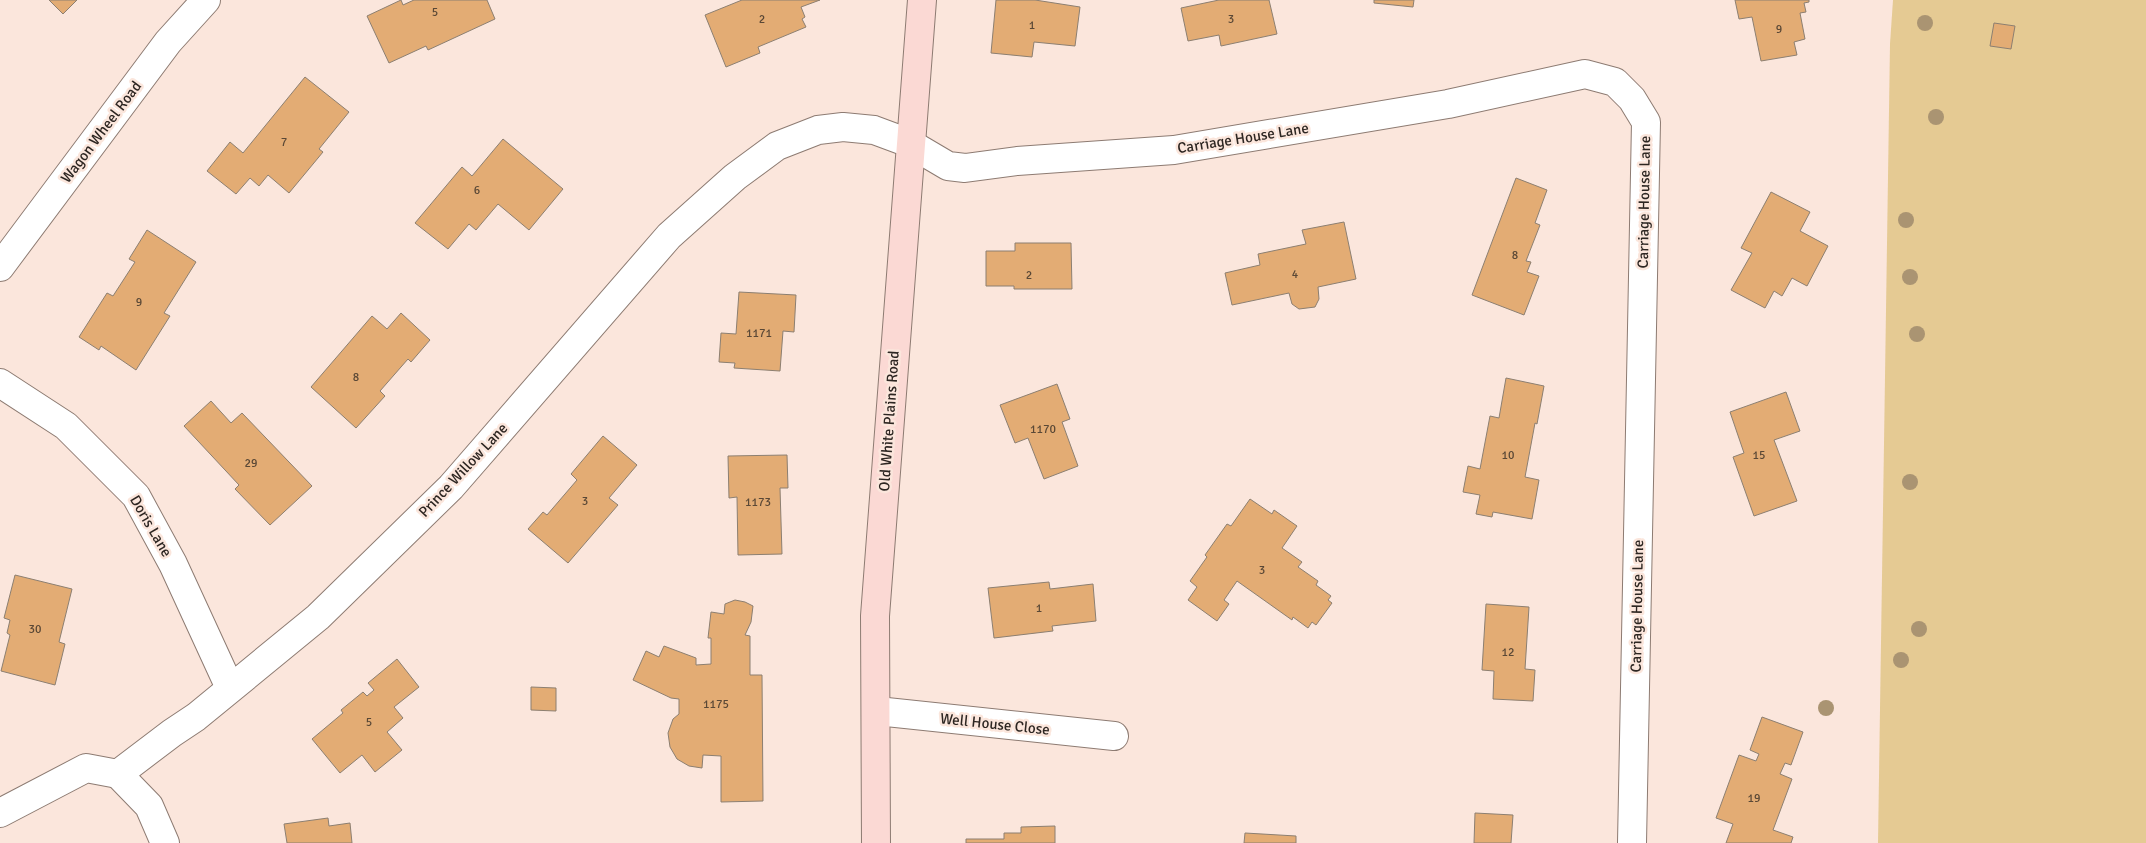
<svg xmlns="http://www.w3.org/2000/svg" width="2146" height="843" font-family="Signika,sans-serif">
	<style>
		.green { fill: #e5ca93 }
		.building { fill: #e3ac74; stroke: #8c7f71 }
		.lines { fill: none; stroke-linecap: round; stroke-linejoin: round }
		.street-casing { stroke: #8d7b72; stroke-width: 30 }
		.secondary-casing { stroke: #8d7b72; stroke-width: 30 }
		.street { stroke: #fff; stroke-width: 28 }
		.secondary { stroke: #fbd9d4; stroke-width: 28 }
		.tree { fill: #aa9472 }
		.labels { text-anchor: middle; stroke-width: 5; stroke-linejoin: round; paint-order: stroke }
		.number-label { font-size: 12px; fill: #5a4836 }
		.street-label { font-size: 15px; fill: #2d2622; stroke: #fbe6dc }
	</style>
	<rect width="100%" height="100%" fill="#fbe6dc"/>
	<polygon class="green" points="1893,0 2146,0 2146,843 1878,843 1890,44"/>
	<g class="building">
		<polygon points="49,0 77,0 63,14"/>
		<polygon points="401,0 403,5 414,0 487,0 495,19 428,50 426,46 389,63 367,16"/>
		<polygon points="742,0 820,0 801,7 805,17 802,19 806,27 758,47 760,53 726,67 705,15"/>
		<polygon points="996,0 1035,0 1080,7 1075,46 1034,42 1032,57 991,53"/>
		<polygon points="1219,0 1269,0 1277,34 1221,46 1219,35 1188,41 1181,8"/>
		<polygon points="1374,0 1414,0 1413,7 1374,3"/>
		<polygon points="1735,0 1809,0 1809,2 1804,3 1806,12 1800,13 1805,39 1794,42 1797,55 1761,61 1752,17 1739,19"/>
		<polygon points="1994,23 2015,26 2011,49 1990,46"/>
		<polygon points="305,77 349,112 319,149 323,152 289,193 268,175 259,186 250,178 236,194 207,171 230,142 243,153"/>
		<polygon points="503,139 563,189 529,230 498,204 476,230 469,224 448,249 415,223 462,167 472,176"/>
		<polygon points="1516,178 1547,190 1535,223 1540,225 1526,261 1531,262 1527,272 1539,276 1524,315 1472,295"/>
		<polygon points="1771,192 1810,212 1800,231 1828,246 1807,286 1792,278 1782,296 1774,291 1765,308 1731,290 1752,253 1741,248"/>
		<polygon points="1344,222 1356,279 1318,287 1319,299 1315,307 1299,309 1292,304 1289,293 1232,305 1225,273 1260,265 1258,254 1306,244 1302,230"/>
		<polygon points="147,230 196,262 164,313 170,316 136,370 101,346 99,350 79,337 107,293 113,296 135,262 129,259"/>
		<polygon points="1015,243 1071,243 1072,289 1014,289 1014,286 986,286 986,251 1015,251"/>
		<polygon points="739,292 796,295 794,332 783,331 780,371 734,368 735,363 719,362 721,333 736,334"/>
		<polygon points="401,313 430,340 411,362 408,359 380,391 385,396 356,428 311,387 372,316 387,329"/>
		<polygon points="1506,378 1544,386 1537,424 1535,423 1525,477 1539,480 1532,519 1493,512 1492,517 1476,514 1480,495 1463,492 1468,466 1480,469 1490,416 1499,418"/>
		<polygon points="1057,384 1070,419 1062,422 1078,466 1044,479 1028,438 1015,443 1000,405"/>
		<polygon points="1786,392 1800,431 1774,440 1797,501 1754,516 1733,457 1744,453 1730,412"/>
		<polygon points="211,401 231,423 242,413 312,486 270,525 235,489 239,485 184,426"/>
		<polygon points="603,436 637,465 609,498 618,505 568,563 528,529 543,512 547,515 577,480 571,474"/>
		<polygon points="787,455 788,488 780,488 782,554 738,555 737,497 729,498 728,456"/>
		<polygon points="1250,499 1272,514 1274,510 1297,526 1282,548 1302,562 1298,567 1318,581 1316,585 1331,596 1328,600 1332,603 1316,625 1312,622 1308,628 1293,617 1292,620 1237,581 1224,600 1229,604 1217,621 1188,600 1197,587 1190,581 1207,557 1205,555 1227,524 1231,526"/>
		<polygon points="15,575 72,589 59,642 65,644 55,685 1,671 10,635 7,633 10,620 4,618"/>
		<polygon points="1049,582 1050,589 1093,584 1096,621 1052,626 1053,631 994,638 988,588"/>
		<polygon points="735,600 745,602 753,606 751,622 745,635 750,636 750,675 762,675 763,801 721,802 721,756 703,755 702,768 689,766 677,759 670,747 668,733 673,719 679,714 679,699 671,698 633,680 646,651 659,657 664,646 696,658 696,665 711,664 711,638 708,638 711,612 724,614 725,604"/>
		<polygon points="1486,604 1529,607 1525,669 1535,670 1533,701 1493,699 1494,671 1482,670"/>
		<polygon points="397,659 419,687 394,707 403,718 387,732 402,750 375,772 362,755 340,773 312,739 343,713 341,710 363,692 367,696 374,690 368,683"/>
		<polygon points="531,687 556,688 556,711 531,710"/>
		<polygon points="1762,717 1803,732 1791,765 1785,763 1780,774 1792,779 1773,830 1793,837 1791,843 1726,843 1733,824 1716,818 1739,755 1756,761 1759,754 1750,750"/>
		<polygon points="1475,813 1513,815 1511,843 1474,843"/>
		<polygon points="328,818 329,826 350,823 352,843 287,843 284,824"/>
		<polygon points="1055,826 1055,843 966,843 966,839 1004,839 1004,833 1021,833 1021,827"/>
		<polygon points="1245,833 1296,836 1296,843 1244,843"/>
	</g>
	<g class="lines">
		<defs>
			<g id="street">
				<polyline points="0,267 168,42 206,0"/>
				<polyline points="0,383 66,426 136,496 173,564 230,688"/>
				<polyline points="877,711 1114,736"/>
				<polyline points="118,774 149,806 165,843"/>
				<polyline points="0,813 86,768 118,774 172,733 196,717 318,617 451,487 669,236 735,177 777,146 818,130 843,127 874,130 909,143 948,166 965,168 1017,161 1174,150 1448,104 1585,74 1615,82 1632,99 1646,122 1632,843"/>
			</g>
			<polyline id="secondary" points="876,843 875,616 922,0"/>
		</defs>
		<use href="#street" class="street-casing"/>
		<use href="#secondary" class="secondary-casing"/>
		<use href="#street" class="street"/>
		<use href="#secondary" class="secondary"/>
	</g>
	<g class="tree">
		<circle cx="1925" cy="23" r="8"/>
		<circle cx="1936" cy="117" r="8"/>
		<circle cx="1906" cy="220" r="8"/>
		<circle cx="1910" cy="277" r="8"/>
		<circle cx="1917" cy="334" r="8"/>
		<circle cx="1910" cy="482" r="8"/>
		<circle cx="1919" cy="629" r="8"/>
		<circle cx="1901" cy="660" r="8"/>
		<circle cx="1826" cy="708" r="8"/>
	</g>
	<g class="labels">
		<g class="number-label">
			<text x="435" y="16">5</text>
			<text x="762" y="23">2</text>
			<text x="1231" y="23">3</text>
			<text x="1032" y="29">1</text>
			<text x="1779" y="33">9</text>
			<text x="284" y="146">7</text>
			<text x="477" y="194">6</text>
			<text x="1515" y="259">8</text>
			<text x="1295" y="278">4</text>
			<text x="1029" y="279">2</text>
			<text x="139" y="306">9</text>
			<text x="759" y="337">1171</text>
			<text x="356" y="381">8</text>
			<text x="1043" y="433">1170</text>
			<text x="1508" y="459">10</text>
			<text x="1759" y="459">15</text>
			<text x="251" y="467">29</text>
			<text x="585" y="505">3</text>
			<text x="758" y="506">1173</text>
			<text x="1262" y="574">3</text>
			<text x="1039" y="612">1</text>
			<text x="35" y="633">30</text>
			<text x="1508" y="656">12</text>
			<text x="716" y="708">1175</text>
			<text x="369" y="726">5</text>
			<text x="1754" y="802">19</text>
		</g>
		<g class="street-label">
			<text transform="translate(101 132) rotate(-53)" y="5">Wagon Wheel Road</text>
			<text transform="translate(1243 138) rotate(-9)" y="5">Carriage House Lane</text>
			<text transform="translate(1644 202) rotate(-89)" y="5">Carriage House Lane</text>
			<text transform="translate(889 421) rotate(-86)" y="5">Old White Plains Road</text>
			<text transform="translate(463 470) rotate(-47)" y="5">Prince Willow Lane</text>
			<text transform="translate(151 526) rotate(60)" y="5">Doris Lane</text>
			<text transform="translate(1637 606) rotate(-89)" y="5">Carriage House Lane</text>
			<text transform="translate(995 724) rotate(6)" y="5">Well House Close</text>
		</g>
	</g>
</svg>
